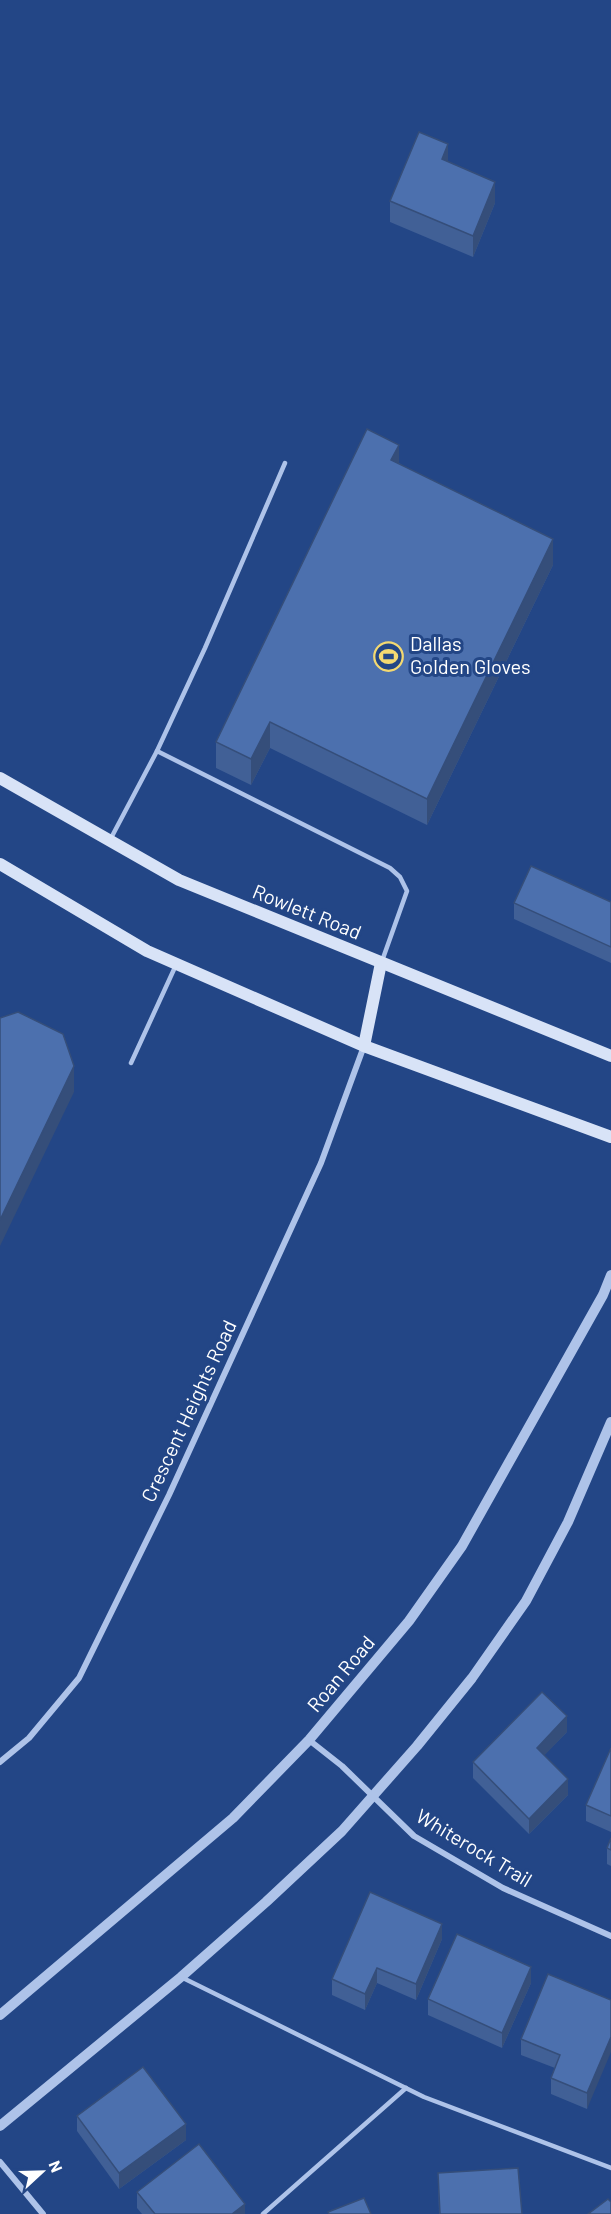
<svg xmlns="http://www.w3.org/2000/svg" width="611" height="2214" font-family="Barlow,sans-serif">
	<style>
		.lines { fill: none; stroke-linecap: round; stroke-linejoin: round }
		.service { stroke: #aec3e9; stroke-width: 4.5 }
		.minor { stroke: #aec3e9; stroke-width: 6 }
		.tertiary { stroke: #aec3e9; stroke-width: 10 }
		.secondary { stroke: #d8e3f7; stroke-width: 12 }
		.wall { fill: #416096 }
		.shaded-wall { fill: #354e7a }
		.building { fill: #4c70ae; stroke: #354e7a; stroke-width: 1.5 }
		.labels { text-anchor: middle; stroke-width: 6; stroke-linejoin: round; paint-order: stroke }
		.poi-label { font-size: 20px; fill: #fff; stroke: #234686; text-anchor: start }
		.street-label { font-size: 20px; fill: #fff; stroke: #234686 }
	</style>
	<rect width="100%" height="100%" fill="#234686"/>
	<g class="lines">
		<g class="service">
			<polyline points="157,751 205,648 285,463"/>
			<polyline points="110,840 157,751 390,868 400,877 407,891 382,961"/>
			<polyline points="131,1063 176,965"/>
			<polyline points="183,1978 424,2097 611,2168"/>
			<polyline points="263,2214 406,2088"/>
		</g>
		<g class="minor">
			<polyline points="309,1740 342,1766 414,1836 503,1888 611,1936"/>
			<polyline points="0,1762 29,1738 79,1678 169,1495 321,1163 364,1046"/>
			<polyline points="0,2162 43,2214"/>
		</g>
		<g class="tertiary">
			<polyline points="0,2015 233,1818 309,1740 409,1621 462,1546 603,1295 611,1275"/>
			<polyline points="0,2126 181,1977 266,1902 342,1831 417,1746 472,1678 526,1601 568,1522 611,1422"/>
		</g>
		<g class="secondary">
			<polyline points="0,778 179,880 611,1056"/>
			<polyline points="0,864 147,951 364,1046 611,1137"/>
			<polyline points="364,1046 381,963"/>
		</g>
	</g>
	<g class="wall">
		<polygon points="390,201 495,203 473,257 390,222"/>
		<polygon points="399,463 553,565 427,825 270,748 251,785 216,768 216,742"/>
		<polygon points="611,902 611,963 514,919 514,903"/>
		<polygon points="567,1732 544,1755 568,1795 529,1834 473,1778 473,1762"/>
		<polygon points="611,1748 611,1832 586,1821 586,1805"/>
		<polygon points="611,1838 611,1866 607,1864 607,1848"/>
		<polygon points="442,1939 416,2000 377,1983 365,2010 332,1995 332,1979"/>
		<polygon points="531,1983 502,2048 428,2015 428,1999"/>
		<polygon points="611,2000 587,2109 551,2094 551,2078 555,2068 521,2055 521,2039"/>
		<polygon points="77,2116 186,2140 119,2189 77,2131"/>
		<polygon points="438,2173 522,2214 439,2214"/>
		<polygon points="137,2192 245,2214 142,2214 137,2208"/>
	</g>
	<g class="shaded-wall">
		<polygon points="448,144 448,166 442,159"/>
		<polygon points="495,182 495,203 473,257 473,236"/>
		<polygon points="399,445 399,471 391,460"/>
		<polygon points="553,539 553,565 427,825 427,799"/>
		<polygon points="270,722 270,748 251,785 251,759"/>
		<polygon points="74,1066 74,1092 0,1246 0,1220"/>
		<polygon points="567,1716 567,1732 537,1763 537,1748"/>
		<polygon points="568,1779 568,1795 529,1834 529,1819"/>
		<polygon points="442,1924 442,1939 416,2000 416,1984"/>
		<polygon points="531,1967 531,1983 502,2048 502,2033"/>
		<polygon points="377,1968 377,1983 365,2010 365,1994"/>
		<polygon points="611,2037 611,2052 587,2109 587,2093"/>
		<polygon points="186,2124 186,2140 119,2189 119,2173"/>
		<polygon points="245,2204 245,2214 232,2214"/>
	</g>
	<g class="building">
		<polygon points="419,132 448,144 442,159 495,182 473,236 390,201"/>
		<polygon points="367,429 399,445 391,460 553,539 427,799 270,722 251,759 216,742"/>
		<polygon points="531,866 611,902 611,947 514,903"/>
		<polygon points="18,1012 63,1034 74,1066 0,1220 0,1018"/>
		<polygon points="542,1692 567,1716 537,1748 568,1779 529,1819 473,1762"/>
		<polygon points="611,1748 611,1816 586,1805"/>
		<polygon points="611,1838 611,1850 607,1848"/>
		<polygon points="370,1892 442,1924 416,1984 377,1968 365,1994 332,1979"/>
		<polygon points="457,1934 531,1967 502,2033 428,1999"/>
		<polygon points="548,1974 611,2000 611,2037 587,2093 551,2078 560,2055 521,2039"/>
		<polygon points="143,2067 186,2124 119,2173 77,2116"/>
		<polygon points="199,2144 245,2204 232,2214 155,2214 137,2192"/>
		<polygon points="518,2168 522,2214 440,2214 438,2173"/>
		<polygon points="364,2198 371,2214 329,2214 328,2212"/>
		<polygon points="608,2199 611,2202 611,2214 588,2214"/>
	</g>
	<defs>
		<symbol id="stadium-ring" viewBox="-11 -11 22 22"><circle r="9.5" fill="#234686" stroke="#f4d971" stroke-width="1.5"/><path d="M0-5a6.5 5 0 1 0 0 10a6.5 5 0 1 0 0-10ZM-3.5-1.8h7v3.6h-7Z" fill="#f4d971"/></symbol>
	</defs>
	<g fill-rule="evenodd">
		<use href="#stadium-ring" x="372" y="640" width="33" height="33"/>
	</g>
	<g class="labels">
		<g class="poi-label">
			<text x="410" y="651">Dallas<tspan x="410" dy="23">Golden Gloves</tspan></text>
		</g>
		<g class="street-label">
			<text transform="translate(307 912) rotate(22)" y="7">Rowlett Road</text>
			<text transform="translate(189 1411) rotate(-65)" y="7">Crescent Heights Road</text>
			<text transform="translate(341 1674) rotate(-50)" y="7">Roan Road</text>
			<text transform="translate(474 1848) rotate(31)" y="7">Whiterock Trail</text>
		</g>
	</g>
	<g transform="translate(42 2172) rotate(68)" stroke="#234686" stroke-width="4.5" paint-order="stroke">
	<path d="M0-4.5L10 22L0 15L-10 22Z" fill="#ffffff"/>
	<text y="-9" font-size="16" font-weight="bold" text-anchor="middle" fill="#ffffff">N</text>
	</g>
</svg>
